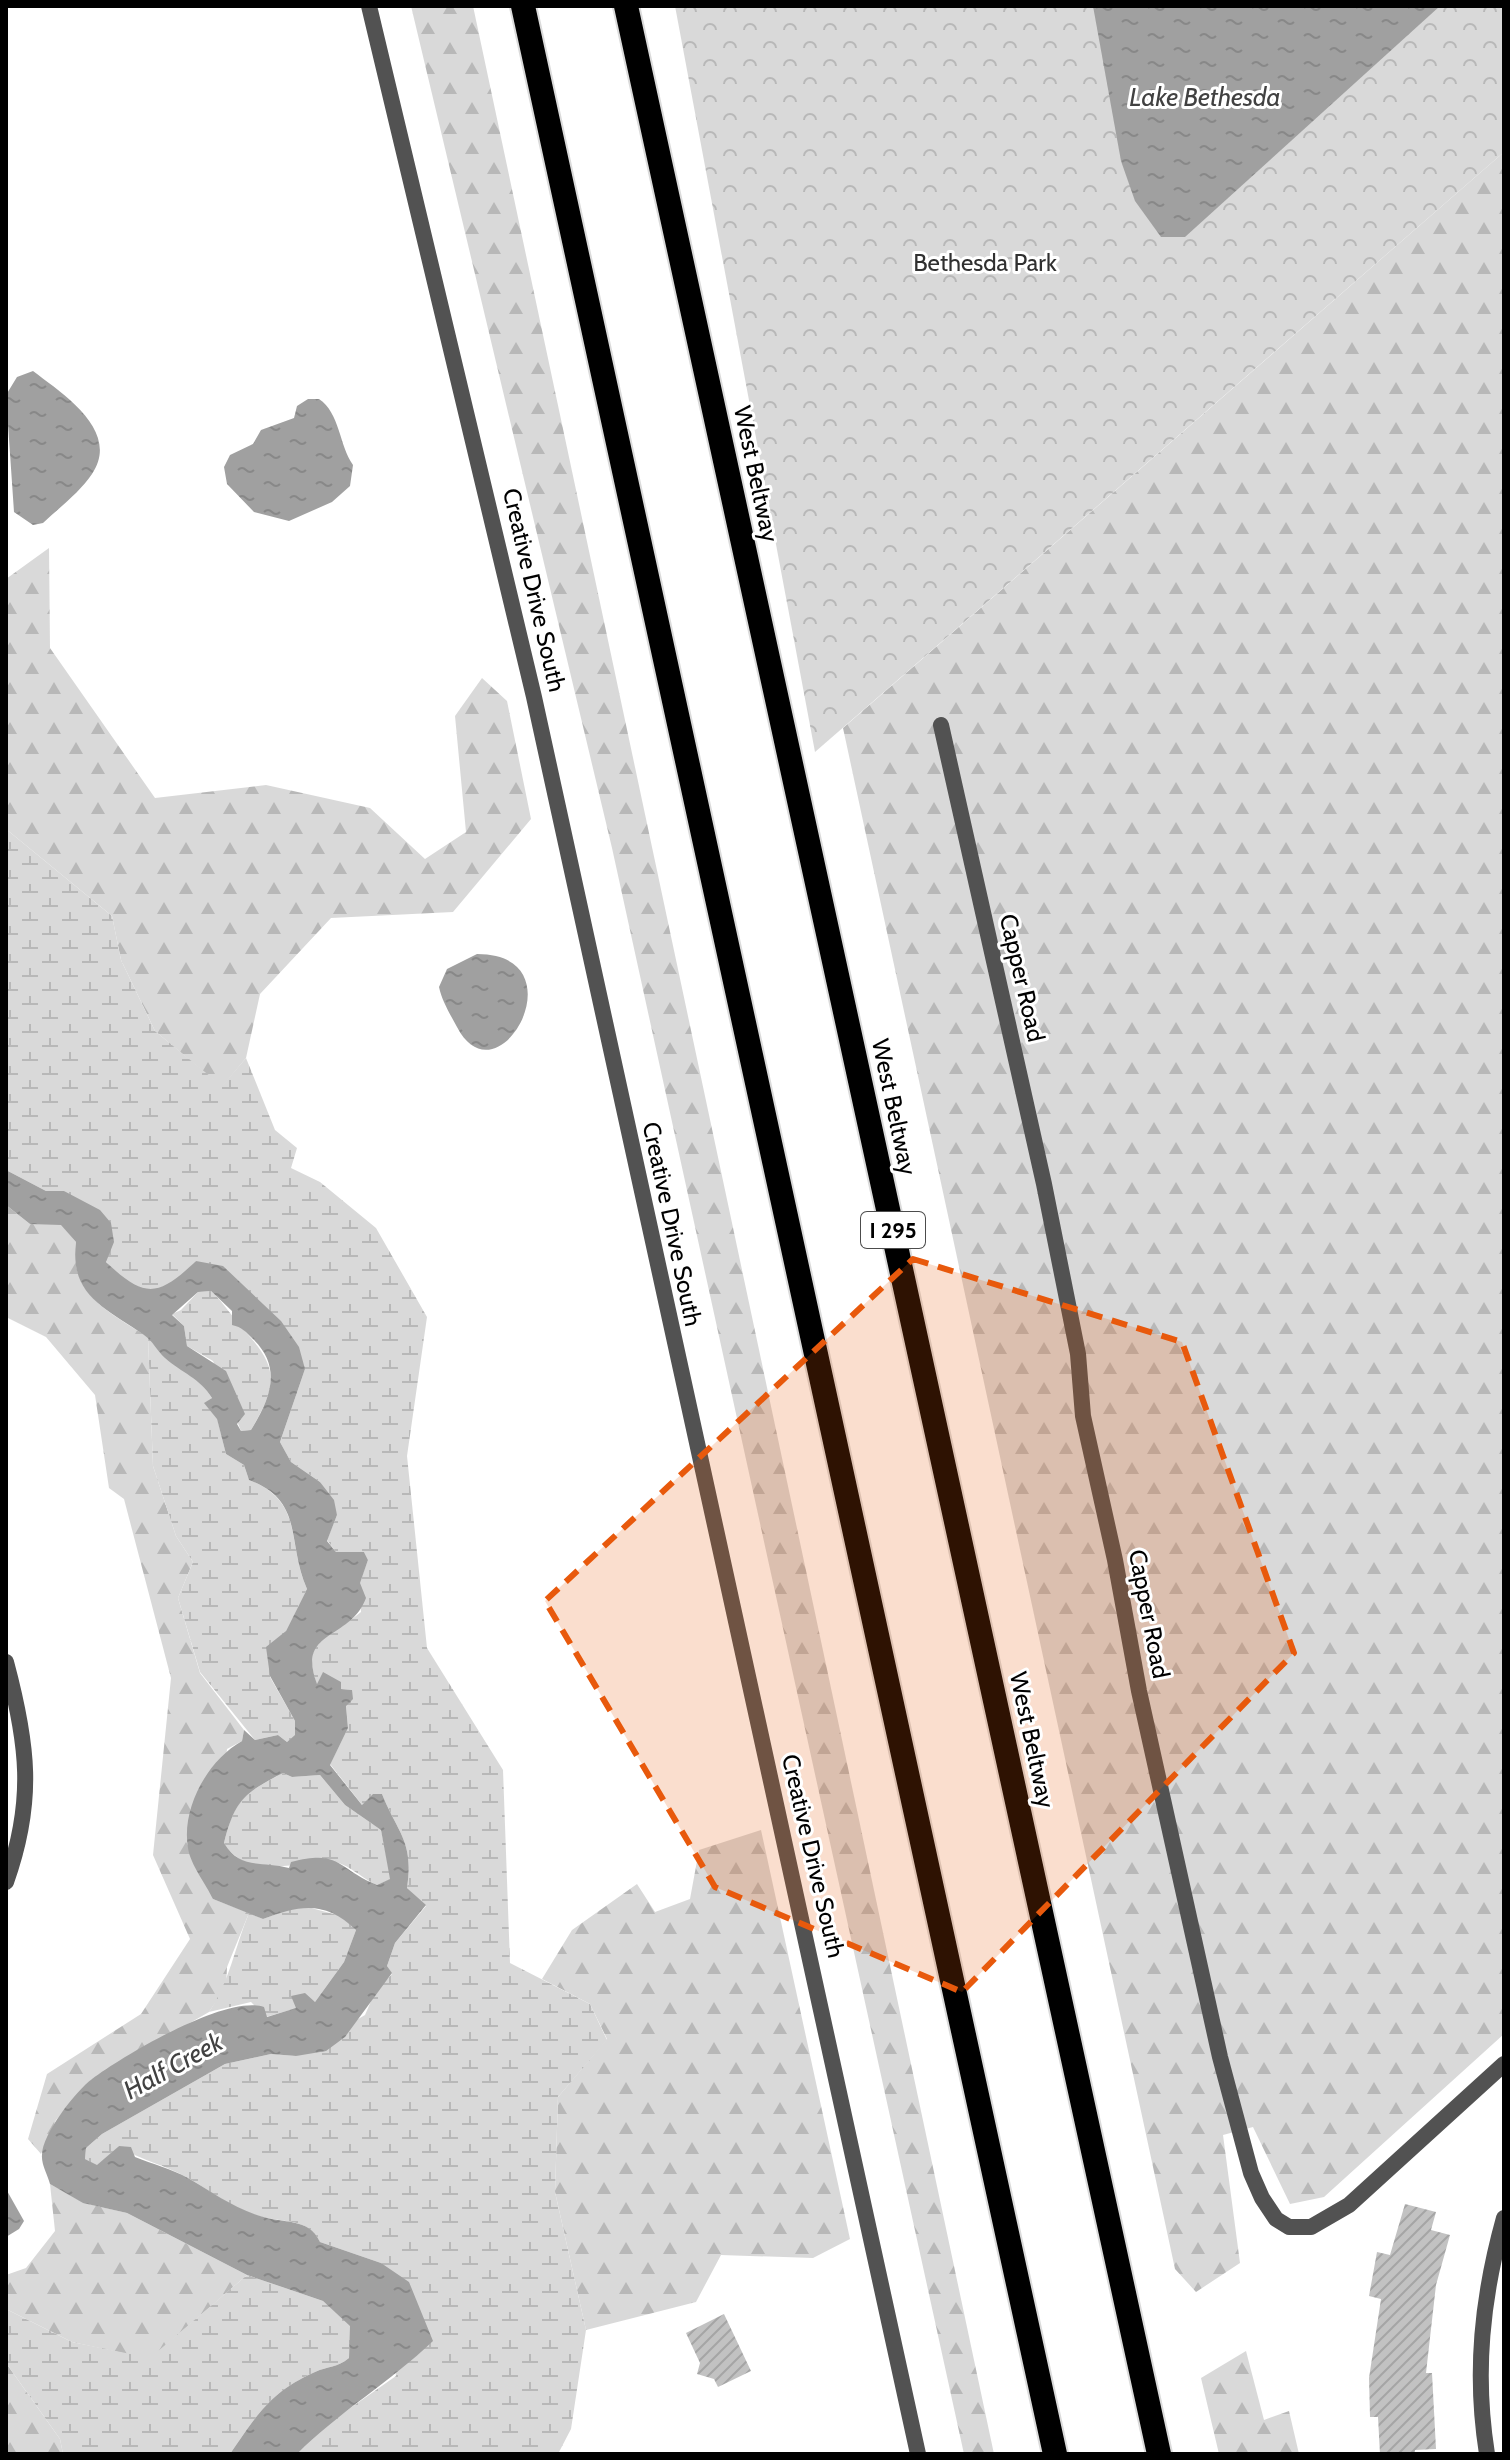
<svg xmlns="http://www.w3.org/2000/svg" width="1510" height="2460" font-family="Cabin,sans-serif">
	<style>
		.forest { fill: url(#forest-firs) }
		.wetland { fill: url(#wetland-marsh) }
		.park { fill: url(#park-crowns) }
		.water { fill: url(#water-ripples); fill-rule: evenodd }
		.building { fill: url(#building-hatch) }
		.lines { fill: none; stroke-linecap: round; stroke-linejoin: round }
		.motorway-casing { stroke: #dbdbdb; stroke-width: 28 }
		.minor { stroke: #525252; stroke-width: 16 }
		.motorway { stroke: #000; stroke-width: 24 }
		.marked { fill: #e8590c; fill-opacity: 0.2; stroke: #e8590c; stroke-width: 6; stroke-dasharray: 16 10; stroke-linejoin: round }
		.labels { text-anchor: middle; stroke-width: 6; stroke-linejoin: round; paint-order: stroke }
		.shield { fill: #fff; stroke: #4c4c4c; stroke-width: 2 }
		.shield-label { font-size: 22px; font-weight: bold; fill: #000 }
		.park-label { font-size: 24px; fill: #303030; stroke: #fff }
		.street-label { font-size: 24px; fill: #000; stroke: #fff }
		.water-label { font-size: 26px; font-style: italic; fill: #414141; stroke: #fff }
	</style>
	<defs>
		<pattern id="forest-firs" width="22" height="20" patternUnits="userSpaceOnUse" patternTransform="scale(2)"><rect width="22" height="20" fill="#d9d9d9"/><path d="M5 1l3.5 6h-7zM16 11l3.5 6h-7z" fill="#b8b8b8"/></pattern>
		<pattern id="wetland-marsh" width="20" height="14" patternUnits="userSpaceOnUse" patternTransform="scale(2)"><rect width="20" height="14" fill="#d9d9d9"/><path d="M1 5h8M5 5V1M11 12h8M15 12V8" fill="none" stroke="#b8b8b8"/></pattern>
		<pattern id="park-crowns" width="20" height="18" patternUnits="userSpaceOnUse" patternTransform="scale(2)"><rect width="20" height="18" fill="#d9d9d9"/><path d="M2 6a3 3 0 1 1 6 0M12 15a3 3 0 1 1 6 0" fill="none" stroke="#b8b8b8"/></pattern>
		<pattern id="water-ripples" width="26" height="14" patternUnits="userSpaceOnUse" patternTransform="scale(2)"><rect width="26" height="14" fill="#a0a0a0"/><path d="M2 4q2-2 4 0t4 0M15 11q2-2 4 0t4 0" fill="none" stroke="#888"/></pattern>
		<pattern id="building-hatch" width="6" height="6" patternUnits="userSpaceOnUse" patternTransform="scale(2)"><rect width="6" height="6" fill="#c2c2c2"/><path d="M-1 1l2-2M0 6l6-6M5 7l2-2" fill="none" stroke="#a5a5a5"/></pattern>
	</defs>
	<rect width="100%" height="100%" fill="#fff"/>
	<g class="forest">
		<polygon points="411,6 473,6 994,2454 964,2454 612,848"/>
		<polygon points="1504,152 1504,2034 1324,2197 1290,2204 1253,2127 1223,2135 1240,2263 1196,2292 1175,2269 843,728"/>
		<polygon points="49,548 50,648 155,798 266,785 370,808 425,859 466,832 455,716 482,678 507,701 531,819 453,912 331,918 260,994 246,1058 222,1087 155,1031 121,960 112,916 6,829 6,579"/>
		<path d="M 6,1205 L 30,1224 L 61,1224 L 76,1242 C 69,1295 109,1312 148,1337 L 153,1466 L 176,1536 L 193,1562 L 178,1598 L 200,1673 L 244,1730 L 242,1741 L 227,1749 L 213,1899 L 249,1913 L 227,1967 L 226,1987 L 209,2012 L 91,2080 L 56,2120 L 41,2154 L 28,2139 L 47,2074 L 141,2014 L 190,1939 L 153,1855 L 171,1678 L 124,1499 L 109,1488 L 95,1395 L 46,1337 L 6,1317 Z"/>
		<polygon points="761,1830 850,2239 813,2258 721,2255 696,2302 586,2330 555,2192 558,2097 607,2039 590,2004 542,1979 572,1930 637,1884 655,1912 690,1899 699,1850"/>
		<polygon points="50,2184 84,2203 127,2213 247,2275 150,2359 72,2342 6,2309 6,2275 26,2268 55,2231"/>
		<polygon points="1246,2351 1264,2420 1289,2411 1299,2454 1219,2454 1201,2378"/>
		<polygon points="6,2363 60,2439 63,2454 6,2454"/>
	</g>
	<g class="wetland">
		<path d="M 6,829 L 112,916 L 121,960 L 155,1031 L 222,1086 L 246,1058 L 275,1130 L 297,1148 L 291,1168 L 320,1182 L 376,1228 L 427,1317 L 407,1456 L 427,1648 L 503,1770 L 510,1963 L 590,2004 L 607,2040 L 558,2097 L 555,2192 L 586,2330 L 571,2429 L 558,2454 L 297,2454 L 329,2423 L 396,2376 L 381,2263 L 320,2242 C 310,2220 287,2222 266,2218 C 235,2211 214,2193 188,2178 C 166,2165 141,2161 119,2146 L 97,2166 L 85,2159 L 86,2148 L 102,2134 L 225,2064 L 271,2054 L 296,2056 L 365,2015 L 374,1994 L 392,1974 L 387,1966 L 395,1943 L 426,1906 L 407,1888 C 414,1841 398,1834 382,1794 L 363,1806 L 330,1764 L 348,1728 L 346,1705 L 352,1690 L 341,1689 L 323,1673 L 317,1685 C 300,1638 329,1639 361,1612 L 359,1584 L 368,1560 L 364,1552 L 336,1552 L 327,1540 L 337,1515 L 320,1482 L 291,1462 L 280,1442 L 305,1369 L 196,1261 C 185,1272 173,1288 157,1291 C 115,1298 81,1220 64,1191 L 46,1191 L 6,1170 Z"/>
		<path d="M 211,1291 C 224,1303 232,1317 244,1330 C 280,1369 277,1385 251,1430 L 241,1431 L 213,1361 L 187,1346 L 184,1326 L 172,1314 L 181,1310 L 198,1292 Z"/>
		<path d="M 148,1337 C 167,1360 197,1373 212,1398 L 205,1403 L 217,1418 L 226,1454 L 244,1465 L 249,1480 C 305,1502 286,1542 307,1589 L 286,1631 L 270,1677 L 295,1721 L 296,1735 L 287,1742 L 278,1735 L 255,1740 L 200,1672 L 178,1598 L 193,1562 L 176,1536 L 153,1466 Z"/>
		<path d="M 283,1773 L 292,1777 L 320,1775 L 345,1805 L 381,1830 L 391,1879 L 377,1885 C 364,1880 346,1862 333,1862 C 296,1861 247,1881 224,1843 C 235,1799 243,1794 283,1773 Z"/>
		<path d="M 300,1905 L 341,1916 L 356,1930 L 344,1962 L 315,2002 L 292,1997 L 297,2008 L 266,2017 L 251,2002 L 209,2012 C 229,1983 235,1947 249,1913 L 263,1919 Z"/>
		<path d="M 247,2275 L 323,2301 L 351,2326 L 349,2358 C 337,2368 328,2366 315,2372 C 270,2392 257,2415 230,2454 L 63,2454 L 60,2439 L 6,2363 L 6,2309 L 72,2342 L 150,2358 Z"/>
	</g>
	<polygon class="park" points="675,6 1504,6 1504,152 815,752"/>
	<g class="water">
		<polygon points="1093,6 1440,6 1185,237 1161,237 1135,201 1121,161"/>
		<path d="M 33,371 C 63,394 121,431 92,474 C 80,492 59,508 43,523 L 33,525 L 14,512 L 6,395 L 17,377 Z"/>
		<path d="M 308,399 L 319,399 C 340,413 339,445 353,465 L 350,486 L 332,502 L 289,521 L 254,512 L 227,484 L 224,467 L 230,455 L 253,444 L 261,430 L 294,418 L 297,406 Z"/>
		<path d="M 477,954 C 582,954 498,1106 457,1027 C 450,1014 442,1001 439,987 L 447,969 Z"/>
		<path d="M 6,1170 L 46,1191 L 64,1191 L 100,1210 L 111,1223 L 114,1242 L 106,1262 C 145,1299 158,1297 196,1261 L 223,1266 L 281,1321 L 299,1347 L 305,1369 L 280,1442 L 291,1462 L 320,1482 L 334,1500 L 337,1515 L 327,1541 L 336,1552 L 364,1552 L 368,1560 L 360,1583 L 366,1598 C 350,1641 296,1629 317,1684 L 323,1672 L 341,1682 L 341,1689 L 352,1690 L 353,1699 L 346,1706 L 348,1728 L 330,1765 L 362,1805 L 373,1794 L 382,1794 C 398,1834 414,1841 407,1888 L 426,1905 L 395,1943 L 387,1966 L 392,1973 L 345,2037 L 326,2051 L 296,2056 L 271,2054 L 225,2064 L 102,2134 L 86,2148 L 85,2159 L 97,2165 L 119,2146 L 131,2147 L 135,2157 C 152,2164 172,2169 188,2178 C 212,2192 232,2207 260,2216 C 283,2224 309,2217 320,2242 L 381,2263 L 409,2282 L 433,2341 C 390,2382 339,2412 297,2454 L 230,2454 C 257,2415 270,2392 315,2372 C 328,2366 337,2368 349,2358 L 350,2326 L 323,2301 L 247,2275 L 127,2213 L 83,2203 L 50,2184 C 48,2176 41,2164 42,2155 C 42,2134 76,2091 92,2079 C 124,2055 227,1994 264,2007 L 267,2017 L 296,2008 L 291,1996 L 305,1993 L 315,2002 L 344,1962 L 356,1930 C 325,1900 300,1905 263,1919 L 213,1899 C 206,1884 190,1864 188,1848 C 181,1808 208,1760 242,1741 L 244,1730 L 255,1740 L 278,1735 L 287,1742 L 295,1735 L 295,1721 L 270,1676 L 266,1647 L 286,1631 L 307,1589 C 286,1541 305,1501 249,1480 L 244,1465 L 226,1454 L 217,1419 L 204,1403 L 212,1398 C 200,1378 182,1373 165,1358 C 157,1351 153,1341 144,1335 C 106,1308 69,1296 76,1242 L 61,1225 L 30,1224 L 6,1205 ZM 211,1291 L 232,1311 L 232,1325 C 242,1327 246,1332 253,1339 C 283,1368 270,1399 251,1430 L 241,1431 L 237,1424 L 245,1414 L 226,1371 L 187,1346 L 184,1326 L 172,1315 L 198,1292 ZM 283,1773 L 292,1777 L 320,1775 L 345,1805 L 381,1830 L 390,1879 L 377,1885 C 336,1868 341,1849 291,1862 L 289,1868 C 262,1861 240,1870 224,1843 C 235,1800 244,1793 283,1773 Z"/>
		<polygon points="6,2189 24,2221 19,2229 6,2237"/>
	</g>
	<g class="building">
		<polygon points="1405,2204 1436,2212 1431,2230 1450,2235 1436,2285 1426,2373 1432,2373 1436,2449 1415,2450 1415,2454 1380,2454 1378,2417 1370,2417 1369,2378 1381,2299 1369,2296 1377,2252 1390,2255"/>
		<polygon points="724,2314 751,2371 718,2387 714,2379 697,2374 700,2363 686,2333"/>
	</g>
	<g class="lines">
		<defs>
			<g id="motorway">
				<polyline points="523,6 1055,2454"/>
				<polyline points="626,6 1159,2454"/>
			</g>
		</defs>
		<use href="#motorway" class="motorway-casing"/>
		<g class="minor">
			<polyline points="369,6 534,697 918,2454"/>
			<polyline points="941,725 1044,1184 1078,1354 1083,1416 1115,1560 1139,1691 1220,2057 1251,2173 1262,2198 1276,2219 1289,2227 1311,2227 1349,2205 1504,2064"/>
			<path d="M 6,1662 C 28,1744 35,1801 6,1882"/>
			<path d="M 1487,2454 C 1474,2373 1482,2297 1504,2218"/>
		</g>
		<use href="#motorway" class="motorway"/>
	</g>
	<path class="marked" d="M 913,1259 L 1182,1342 L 1294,1653 L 962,1992 L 715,1887 L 545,1601 Z"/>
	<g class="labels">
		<rect class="shield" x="861" y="1212" width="64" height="36" rx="6"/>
		<g class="shield-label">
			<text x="893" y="1238">I 295</text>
		</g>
		<g class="park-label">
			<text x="985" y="271">Bethesda Park</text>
		</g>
		<g class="street-label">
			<text transform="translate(756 474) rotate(78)" y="8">West Beltway</text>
			<text transform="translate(534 590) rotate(77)" y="8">Creative Drive South</text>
			<text transform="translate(1022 978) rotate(77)" y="8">Capper Road</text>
			<text transform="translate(894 1107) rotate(78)" y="8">West Beltway</text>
			<text transform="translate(672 1224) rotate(78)" y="8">Creative Drive South</text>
			<text transform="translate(1149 1614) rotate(79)" y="8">Capper Road</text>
			<text transform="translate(1032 1740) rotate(78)" y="8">West Beltway</text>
			<text transform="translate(813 1856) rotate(77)" y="8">Creative Drive South</text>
		</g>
		<g class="water-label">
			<text x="1205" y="106">Lake Bethesda</text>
			<text transform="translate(173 2066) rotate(-29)" y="9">Half Creek</text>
		</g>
	</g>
	<rect width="1510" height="2460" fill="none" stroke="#000000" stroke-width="16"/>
</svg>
